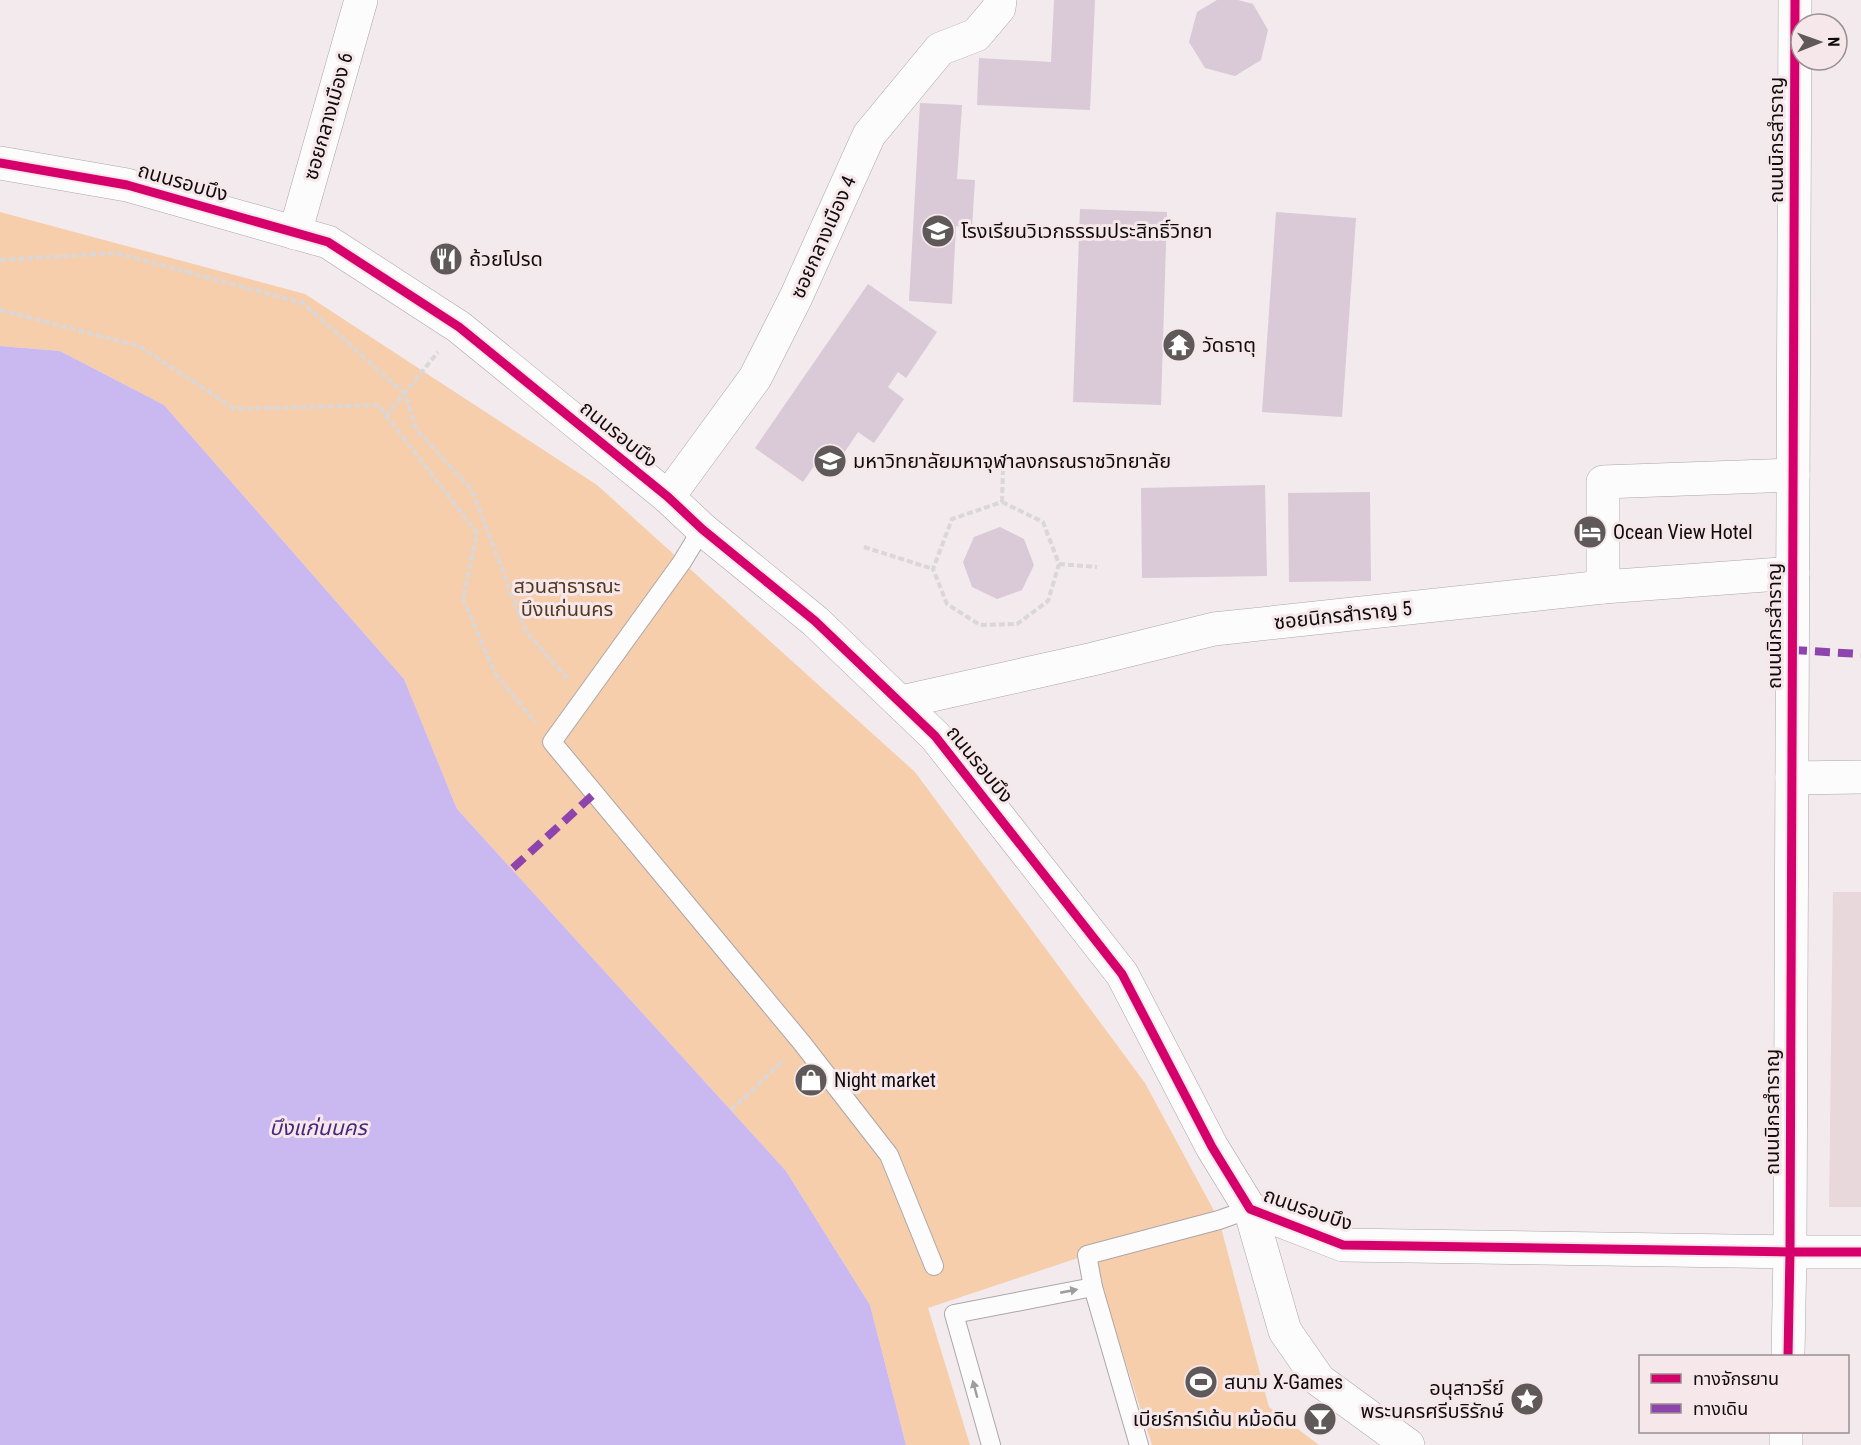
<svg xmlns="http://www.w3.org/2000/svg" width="1861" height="1445" font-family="'Roboto Condensed','Noto Sans Thai',sans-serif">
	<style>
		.built { fill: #e8d8dc }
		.green { fill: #f7ceab }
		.water { fill: #cab8f0 }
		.building { fill: #dac9d6 }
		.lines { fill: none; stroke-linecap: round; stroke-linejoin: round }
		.service-casing { stroke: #aca6a8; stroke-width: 20 }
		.minor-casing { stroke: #aca6a8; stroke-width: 34 }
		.tertiary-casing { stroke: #aca6a8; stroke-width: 34 }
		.path { stroke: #dad7d8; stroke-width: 4; stroke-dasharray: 6 3; stroke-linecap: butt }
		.service { stroke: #fdfcfc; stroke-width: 18 }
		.minor { stroke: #fdfcfc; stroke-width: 33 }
		.tertiary { stroke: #fdfcfc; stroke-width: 33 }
		.quiet { stroke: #8e44ad; stroke-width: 8; stroke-dasharray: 15 8; stroke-linecap: butt }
		.cycleway-casing { stroke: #f6e7eb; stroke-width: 13 }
		.cycleway { stroke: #d6006c; stroke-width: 9 }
		.oneway { fill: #9e9c9c }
		.labels { text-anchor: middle; stroke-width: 6; stroke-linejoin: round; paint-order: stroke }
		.street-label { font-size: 20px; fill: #100b0c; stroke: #f6e7eb }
		.poi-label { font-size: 20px; fill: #100b0c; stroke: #f6e7eb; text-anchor: start }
		.park-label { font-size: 20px; fill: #53381b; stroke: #f6e7eb }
		.water-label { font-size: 21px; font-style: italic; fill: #47247e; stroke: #f6e7eb }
	</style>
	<rect width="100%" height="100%" fill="#f2eaec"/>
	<polygon class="built" points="1833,892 1861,892 1861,1207 1829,1207"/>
	<polygon class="green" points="0,212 305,294 597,485 915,772 1145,1083 1219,1220 1269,1407 1319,1445 1152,1445 1096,1270 1087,1255 928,1308 970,1445 906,1445 870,1305 786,1171 457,809 404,679 164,405 60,351 0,346"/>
	<polygon class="water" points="0,346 60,351 164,405 404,679 457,809 786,1171 870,1305 906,1445 0,1445"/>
	<g class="building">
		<polygon points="1054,0 1095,0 1090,110 977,105 979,58 1051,62"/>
		<polygon points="1217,0 1238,0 1253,4 1268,30 1261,60 1235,76 1205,68 1189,42 1197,12"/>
		<polygon points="920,103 962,105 957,179 975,180 972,227 956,226 952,304 909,301"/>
		<polygon points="1080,209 1167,212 1161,405 1073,402"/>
		<polygon points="1276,212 1356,218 1342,417 1262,412"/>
		<polygon points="868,284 937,332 906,378 898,372 888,387 904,399 874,443 858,432 844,453 830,443 803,482 755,448"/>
		<polygon points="1265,485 1267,576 1142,578 1141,488"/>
		<polygon points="1370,492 1371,581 1289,582 1288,493"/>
		<polygon points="1000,527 1024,539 1034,565 1022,590 997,599 972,587 963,562 974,537"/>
	</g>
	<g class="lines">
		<defs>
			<g id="service">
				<polyline points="702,529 682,562 552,742 802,1043 889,1155 934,1266"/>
				<polyline points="1093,1287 1087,1255 1219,1220 1250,1209"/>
				<polyline points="991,1445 954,1314 1093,1287 1139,1445"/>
			</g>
			<g id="minor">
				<polyline points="295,233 361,0"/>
				<polyline points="668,497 755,378 796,297 869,135 940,49 976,35 999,8 1000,0"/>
				<polyline points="1603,587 1603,482 1793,475"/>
				<polyline points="901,702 1093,659 1214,629 1603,587 1793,573"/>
				<polyline points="1792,778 1861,777"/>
			</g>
			<g id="tertiary">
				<polyline points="0,163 127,185 328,242 459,327 668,497 702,529 815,621 935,736 1122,974 1212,1147 1250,1209 1343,1245 1790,1252 1861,1252"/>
				<polyline points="1250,1209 1285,1331 1319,1380 1408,1445"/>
				<polyline points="1788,1356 1790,1252 1795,0"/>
				<polyline points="1786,1445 1786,1432"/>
			</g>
		</defs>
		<use href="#service" class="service-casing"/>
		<use href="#minor" class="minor-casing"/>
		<use href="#tertiary" class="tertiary-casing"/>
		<g class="path">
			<polyline points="0,260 116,253 303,303 405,394 416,429 472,490 526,632 567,678"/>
			<polyline points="0,310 139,346 235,409 378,405 477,533 463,599 496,675 536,723"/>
			<polyline points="386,416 438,352"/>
			<polygon points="1002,502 1043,522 1059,564 1048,601 1017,624 980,625 947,604 933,569 952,519"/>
			<polyline points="1002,502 1003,466"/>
			<polyline points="864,547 933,569"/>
			<polyline points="1059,564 1097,567"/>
			<polyline points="731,1110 784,1060"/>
		</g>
		<use href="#service" class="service"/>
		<use href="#minor" class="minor"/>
		<use href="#tertiary" class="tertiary"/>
		<g class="quiet">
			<polyline points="1792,650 1861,654"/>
			<polyline points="513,868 595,793"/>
		</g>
		<defs>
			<g id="cycleway">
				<polyline points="0,163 127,185 328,242 459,327 668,497 702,529 815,621 935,736 1122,974 1212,1147 1250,1209 1343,1245 1790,1252 1861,1252"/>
				<polyline points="1788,1356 1790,1252 1795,0"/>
			</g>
		</defs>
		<use href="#cycleway" class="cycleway-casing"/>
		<use href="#cycleway" class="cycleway"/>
	</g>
	<defs><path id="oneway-solid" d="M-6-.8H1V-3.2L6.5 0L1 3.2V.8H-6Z" transform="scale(1.5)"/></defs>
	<g class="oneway">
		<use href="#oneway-solid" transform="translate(1069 1291) rotate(-11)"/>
		<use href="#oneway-solid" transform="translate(975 1389) rotate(-105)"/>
	</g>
	<defs>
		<symbol id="school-disc" viewBox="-11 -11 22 22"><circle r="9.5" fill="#5f595a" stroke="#f6e7eb"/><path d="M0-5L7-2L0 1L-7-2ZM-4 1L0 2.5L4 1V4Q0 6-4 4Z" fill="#fff"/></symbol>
		<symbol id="restaurant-disc" viewBox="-11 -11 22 22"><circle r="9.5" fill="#5f595a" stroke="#f6e7eb"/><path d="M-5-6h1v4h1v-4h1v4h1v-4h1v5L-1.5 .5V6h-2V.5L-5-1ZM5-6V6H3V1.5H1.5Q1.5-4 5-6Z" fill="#fff"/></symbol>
		<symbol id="temple-disc" viewBox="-11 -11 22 22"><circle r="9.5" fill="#5f595a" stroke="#f6e7eb"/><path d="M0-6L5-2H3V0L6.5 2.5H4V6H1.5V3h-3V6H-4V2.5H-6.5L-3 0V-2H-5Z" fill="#fff"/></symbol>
		<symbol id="university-disc" viewBox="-11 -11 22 22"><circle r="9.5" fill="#5f595a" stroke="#f6e7eb"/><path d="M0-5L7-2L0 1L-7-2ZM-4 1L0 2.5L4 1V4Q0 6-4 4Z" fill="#fff"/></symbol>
		<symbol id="hotel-disc" viewBox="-11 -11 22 22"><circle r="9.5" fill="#5f595a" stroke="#f6e7eb"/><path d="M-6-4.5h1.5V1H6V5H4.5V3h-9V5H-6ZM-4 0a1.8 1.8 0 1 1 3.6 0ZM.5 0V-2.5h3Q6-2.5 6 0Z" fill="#fff"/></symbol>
		<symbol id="shop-disc" viewBox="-11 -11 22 22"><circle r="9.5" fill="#5f595a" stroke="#f6e7eb"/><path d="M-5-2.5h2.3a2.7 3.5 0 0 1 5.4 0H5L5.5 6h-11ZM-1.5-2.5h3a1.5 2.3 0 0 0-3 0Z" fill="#fff"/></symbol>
		<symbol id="stadium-disc" viewBox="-11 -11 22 22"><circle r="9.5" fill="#5f595a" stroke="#f6e7eb"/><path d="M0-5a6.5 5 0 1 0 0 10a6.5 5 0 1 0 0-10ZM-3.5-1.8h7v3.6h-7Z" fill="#fff"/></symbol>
		<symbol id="sight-disc" viewBox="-11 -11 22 22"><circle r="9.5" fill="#5f595a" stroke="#f6e7eb"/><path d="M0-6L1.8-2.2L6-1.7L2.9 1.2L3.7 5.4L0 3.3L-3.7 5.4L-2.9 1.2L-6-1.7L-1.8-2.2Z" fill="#fff"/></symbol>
		<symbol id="bar-disc" viewBox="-11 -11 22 22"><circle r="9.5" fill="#5f595a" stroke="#f6e7eb"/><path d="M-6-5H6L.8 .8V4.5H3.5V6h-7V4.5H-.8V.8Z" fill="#fff"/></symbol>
	</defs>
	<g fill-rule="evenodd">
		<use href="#school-disc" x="919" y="212" width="38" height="38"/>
		<use href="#restaurant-disc" x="427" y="240" width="38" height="38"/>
		<use href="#temple-disc" x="1160" y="326" width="38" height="38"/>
		<use href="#university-disc" x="811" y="442" width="38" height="38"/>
		<use href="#hotel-disc" x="1571" y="513" width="38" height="38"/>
		<use href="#shop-disc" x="792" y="1061" width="38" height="38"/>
		<use href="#stadium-disc" x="1182" y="1363" width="38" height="38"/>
		<use href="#sight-disc" x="1508" y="1380" width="38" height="38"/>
		<use href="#bar-disc" x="1301" y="1400" width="38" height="38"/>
	</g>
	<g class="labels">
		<g class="street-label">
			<text transform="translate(328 116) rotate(-74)" y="7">ซอยกลางเมือง 6</text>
			<text transform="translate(1776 140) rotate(-90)" y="7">ถนนนิกรสำราญ</text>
			<text transform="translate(183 182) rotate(16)" y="7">ถนนรอบบึง</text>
			<text transform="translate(823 237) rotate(-66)" y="7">ซอยกลางเมือง 4</text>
			<text transform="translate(619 434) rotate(39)" y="7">ถนนรอบบึง</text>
			<text transform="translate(1343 615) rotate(-6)" y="7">ซอยนิกรสำราญ 5</text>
			<text transform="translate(1774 626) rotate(-90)" y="7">ถนนนิกรสำราญ</text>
			<text transform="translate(980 764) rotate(51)" y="7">ถนนรอบบึง</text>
			<text transform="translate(1772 1112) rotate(-90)" y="7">ถนนนิกรสำราญ</text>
			<text transform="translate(1308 1209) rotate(19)" y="7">ถนนรอบบึง</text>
		</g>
		<g class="poi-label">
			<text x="961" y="238">โรงเรียนวิเวกธรรมประสิทธิ์วิทยา</text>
			<text x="469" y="266">ถ้วยโปรด</text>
			<text x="1202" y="352">วัดธาตุ</text>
			<text x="853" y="468">มหาวิทยาลัยมหาจุฬาลงกรณราชวิทยาลัย</text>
			<text x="1613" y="539">Ocean View Hotel</text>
			<text x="834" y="1087">Night market</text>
			<text x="1224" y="1389">สนาม X-Games</text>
			<text x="1504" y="1395" text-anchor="end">อนุสาวรีย์<tspan x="1504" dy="23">พระนครศรีบริรักษ์</tspan></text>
			<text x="1297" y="1426" text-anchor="end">เบียร์การ์เด้น หม้อดิน</text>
		</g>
		<g class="park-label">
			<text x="567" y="593">สวนสาธารณะ<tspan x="567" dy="23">บึงแก่นนคร</tspan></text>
		</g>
		<g class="water-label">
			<text x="318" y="1135">บึงแก่นนคร</text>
		</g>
	</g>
	<rect x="1639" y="1355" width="210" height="78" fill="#f6e7eb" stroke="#9a8f92" stroke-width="1.5"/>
	<rect x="1651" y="1374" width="30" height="9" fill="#d6006c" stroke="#9a8f92" stroke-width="1.5"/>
	<text x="1693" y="1385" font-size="18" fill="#100b0c">ทางจักรยาน</text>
	<rect x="1651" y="1404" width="30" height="9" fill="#8e44ad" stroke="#9a8f92" stroke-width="1.5"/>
	<text x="1693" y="1415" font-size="18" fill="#100b0c">ทางเดิน</text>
	<g transform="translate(1819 42) rotate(89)"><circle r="28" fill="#f6e7eb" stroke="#9a8f92" stroke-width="1.5"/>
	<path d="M0-4.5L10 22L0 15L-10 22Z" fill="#5f595a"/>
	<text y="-9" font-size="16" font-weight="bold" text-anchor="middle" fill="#100b0c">N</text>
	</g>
</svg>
